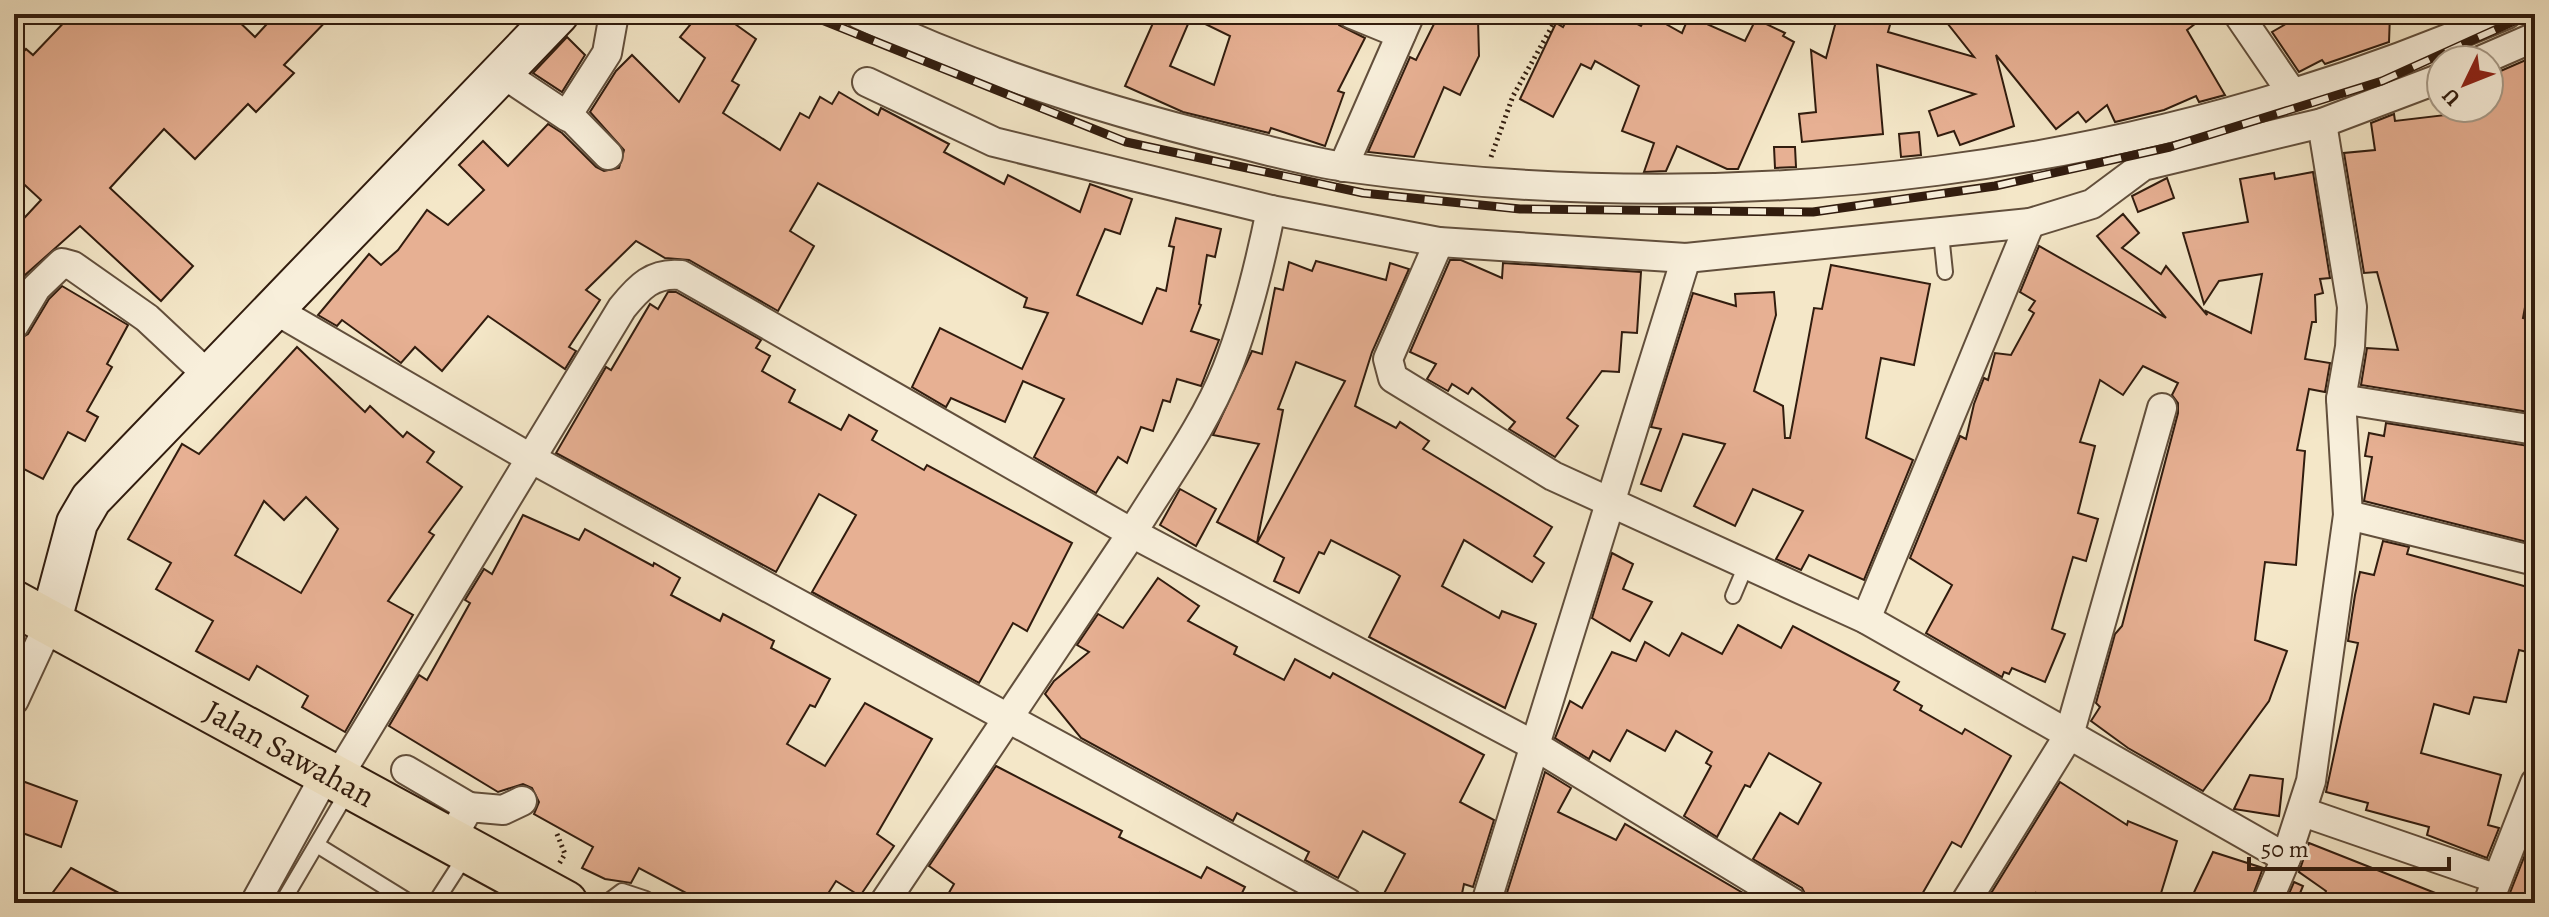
<svg xmlns="http://www.w3.org/2000/svg" width="2549" height="917" font-family="Alegreya,serif">
	<style>
		.building { fill: #e7b093; stroke: #311c0e; stroke-width: 2; fill-rule: evenodd }
		.lines { fill: none; stroke-linecap: round; stroke-linejoin: round }
		.service-casing { stroke: #624f3c; stroke-width: 18 }
		.minor-casing { stroke: #624f3c; stroke-width: 32 }
		.secondary-casing { stroke: #311c0e; stroke-width: 44 }
		.primary-casing { stroke: #311c0e; stroke-width: 48 }
		.path { stroke: #311c0e; stroke-width: 5; stroke-dasharray: 2 4; stroke-linecap: butt }
		.service { stroke: #f8efdb; stroke-width: 14 }
		.minor { stroke: #f8efdb; stroke-width: 28 }
		.secondary { stroke: #f8efdb; stroke-width: 40 }
		.primary { stroke: #f4e7c8; stroke-width: 44 }
		.rail-casing { stroke: #311c0e; stroke-width: 9 }
		.rail { stroke: #f8efdb; stroke-width: 6; stroke-dasharray: 18; stroke-linecap: butt }
		.labels { text-anchor: middle; stroke-width: 6; stroke-linejoin: round; paint-order: stroke }
		.street-label { font-size: 32px; fill: #311c0e; stroke: #f8efdb }
	</style>
	<rect width="100%" height="100%" fill="#f4e7c8"/>
	<filter id="stains"><feTurbulence type="fractalNoise" baseFrequency=".0025" numOctaves="4"/><feColorMatrix values="0 0 0 0 .2 0 0 0 0 .09 0 0 0 0 .02 0 0 0 .5 -.17"/></filter>
	<radialGradient id="worn" r=".72"><stop offset=".6" stop-color="#630" stop-opacity="0"/><stop offset="1" stop-color="#630" stop-opacity=".3"/></radialGradient>
	<g class="building">
		<polygon points="72,14 231,14 255,37 276,14 333,14 284,65 294,73 256,112 248,104 195,159 164,129 110,188 193,266 161,301 80,226 24,276 14,292 14,229 41,200 14,175 14,62 26,49 33,55"/>
		<polygon points="699,14 721,14 756,39 732,81 739,85 723,113 780,150 800,113 809,118 820,97 832,104 839,92 878,115 881,108 949,144 944,152 1004,184 1008,175 1080,212 1090,184 1132,199 1120,234 1105,229 1077,295 1142,324 1157,288 1166,291 1174,247 1169,246 1176,218 1221,229 1215,257 1207,255 1199,304 1201,305 1191,331 1219,340 1201,386 1177,379 1170,402 1163,400 1153,431 1141,427 1127,463 1118,457 1096,493 1034,457 1064,399 1023,381 1005,422 951,398 946,407 912,387 940,328 1022,369 1048,313 1024,307 1027,298 818,183 790,231 814,246 778,311 689,260 665,258 636,241 586,290 600,300 569,347 576,351 565,369 488,316 442,371 415,347 401,363 342,320 337,326 318,315 369,254 381,265 398,250 427,210 448,225 484,190 459,165 483,141 508,166 548,124 562,133 596,167 604,171 619,168 624,150 590,112 616,71 632,55 679,102 705,58 680,37"/>
		<path d="M 1157,14 L 1335,14 L 1339,25 L 1365,38 L 1338,91 L 1344,93 L 1325,146 L 1271,128 L 1269,133 L 1183,112 L 1125,86 ZM 1191,17 L 1230,36 L 1214,85 L 1170,66 Z"/>
		<polygon points="1439,14 1469,14 1478,19 1479,56 1460,95 1444,87 1414,157 1368,152 1410,57 1416,60"/>
		<polygon points="1570,14 1601,14 1617,22 1620,15 1641,26 1648,14 1682,33 1689,16 1745,41 1756,19 1785,33 1783,36 1794,42 1738,169 1727,169 1677,146 1666,171 1644,172 1654,143 1622,131 1639,86 1595,61 1591,69 1581,64 1553,117 1520,99 1556,23 1563,27"/>
		<polygon points="1838,14 1893,14 1888,32 1974,57 1940,14 2208,14 2187,30 2225,95 2199,102 2196,96 2164,110 2115,122 2107,105 2086,122 2078,112 2056,129 1996,55 2014,126 1960,145 1954,131 1938,136 1929,111 1975,94 1877,65 1883,134 1802,142 1799,114 1816,112 1811,50 1826,58"/>
		<polygon points="2274,14 2390,14 2389,42 2325,64 2322,60 2299,72 2272,32 2284,25"/>
		<polygon points="567,37 585,55 562,92 533,73"/>
		<polygon points="2535,56 2535,278 2528,291 2523,318 2535,321 2535,413 2361,385 2367,348 2398,350 2377,272 2364,273 2344,153 2375,150 2371,123 2394,114 2395,121 2446,115 2445,108 2489,108 2489,76"/>
		<polygon points="1919,132 1921,155 1901,157 1899,134"/>
		<polygon points="1774,147 1795,147 1796,167 1775,168"/>
		<polygon points="2313,172 2330,278 2320,279 2323,293 2315,295 2316,322 2312,322 2305,359 2330,363 2325,392 2309,389 2297,450 2305,451 2296,565 2265,562 2255,640 2287,651 2269,701 2203,791 2128,748 2091,721 2100,707 2096,703 2115,634 2122,626 2178,413 2178,403 2172,395 2178,383 2143,366 2123,395 2100,380 2080,442 2095,446 2078,513 2098,519 2086,561 2073,557 2052,629 2065,634 2045,682 2012,668 2009,674 2004,672 2002,677 1926,633 1952,585 1910,558 1960,436 1966,439 1974,404 1984,378 1988,380 1995,353 2011,355 2034,313 2029,310 2035,301 2020,292 2039,246 2166,318 2097,236 2123,214 2139,233 2122,248 2161,274 2166,266 2207,315 2206,311 2251,333 2262,274 2219,281 2204,304 2183,233 2248,222 2240,179 2274,173 2275,179"/>
		<polygon points="2167,178 2174,198 2138,212 2132,196"/>
		<polygon points="1450,260 1461,260 1502,278 1503,263 1641,272 1637,333 1622,332 1619,372 1602,371 1567,418 1578,426 1555,457 1509,429 1515,422 1472,388 1468,394 1452,384 1448,391 1427,379 1436,364 1410,352"/>
		<polygon points="1316,261 1386,280 1390,263 1409,269 1372,352 1355,406 1396,428 1400,422 1429,441 1423,449 1552,527 1534,556 1544,563 1532,582 1464,540 1442,586 1499,618 1502,611 1536,624 1505,708 1369,637 1400,576 1394,572 1331,540 1324,554 1319,552 1299,593 1274,581 1284,558 1257,543 1345,381 1296,362 1278,409 1283,410 1257,543 1217,522 1259,444 1213,435 1252,351 1262,354 1275,288 1283,290 1289,262 1312,271"/>
		<polygon points="1831,265 1930,284 1914,365 1881,358 1866,438 1913,460 1864,580 1809,555 1801,570 1776,559 1803,511 1753,489 1735,526 1694,506 1725,444 1683,434 1661,491 1641,484 1661,429 1651,427 1693,293 1736,306 1735,294 1774,292 1776,315 1754,391 1783,406 1785,438 1790,438 1814,308 1822,309"/>
		<polygon points="62,286 128,325 107,364 112,367 87,411 98,417 85,441 68,432 43,479 14,464 14,342 28,334 49,299"/>
		<polygon points="668,292 676,292 761,340 756,348 770,356 762,371 795,390 789,402 841,430 849,415 877,431 872,440 924,470 927,465 1072,543 1027,631 1013,623 979,683 812,592 856,515 819,494 776,572 556,453 606,367 611,370 650,304 658,309"/>
		<path d="M 297,347 L 365,412 L 370,406 L 403,437 L 407,432 L 434,452 L 427,462 L 462,487 L 429,532 L 434,535 L 388,601 L 413,615 L 345,732 L 302,707 L 308,696 L 257,666 L 249,680 L 196,651 L 213,621 L 156,589 L 171,563 L 128,539 L 182,444 L 199,454 ZM 306,497 L 338,529 L 301,593 L 235,555 L 264,501 L 284,520 Z"/>
		<polygon points="2386,423 2535,447 2535,544 2364,501 2372,457 2365,456 2369,433 2384,436"/>
		<polygon points="1180,489 1216,509 1196,546 1160,525"/>
		<polygon points="523,515 579,540 585,529 653,566 654,563 680,578 671,595 720,621 723,614 774,641 771,648 830,679 815,707 810,705 787,744 825,766 865,703 932,739 877,834 894,846 860,896 836,881 822,903 705,903 639,868 631,883 605,879 582,868 593,847 534,814 539,802 532,788 523,784 498,792 389,726 419,675 427,680 470,603 465,600 484,569 492,574"/>
		<polygon points="2383,541 2409,547 2407,554 2535,589 2535,654 2519,650 2506,702 2474,697 2469,714 2434,704 2421,753 2501,775 2488,825 2499,828 2487,858 2427,835 2429,827 2366,810 2368,803 2326,792 2358,643 2348,641 2355,595 2360,572 2374,575"/>
		<polygon points="1612,553 1633,564 1623,589 1652,602 1630,641 1592,618"/>
		<polygon points="1158,578 1199,606 1188,621 1237,647 1234,654 1284,680 1295,659 1330,678 1333,673 1484,755 1460,802 1494,820 1473,887 1464,884 1460,903 1379,903 1405,854 1363,831 1338,878 1305,860 1309,852 1237,813 1233,821 1081,738 1045,694 1054,681 1089,652 1077,645 1098,614 1123,628"/>
		<polygon points="1738,625 1781,648 1793,626 1899,682 1894,690 1922,706 1920,710 1962,734 1965,729 2011,756 1961,847 1952,842 1917,903 1810,903 1802,888 1753,859 1780,813 1798,824 1821,783 1769,753 1750,787 1745,785 1717,837 1684,816 1711,766 1706,763 1712,752 1676,731 1665,751 1627,730 1610,761 1593,751 1589,759 1555,738 1570,701 1582,708 1612,652 1636,661 1645,642 1669,656 1682,633 1722,654"/>
		<polygon points="996,766 1122,831 1119,837 1201,878 1207,867 1245,887 1237,903 1180,903 1160,893 1155,903 943,903 954,884 929,866"/>
		<polygon points="1545,772 1571,788 1558,812 1616,840 1625,824 1760,903 1516,903 1505,899"/>
		<polygon points="2250,775 2283,779 2279,816 2234,809"/>
		<polygon points="14,778 77,801 61,847 14,830"/>
		<polygon points="2060,782 2127,825 2128,821 2177,841 2158,903 2054,903 2036,893 2031,903 1985,903"/>
		<polygon points="2532,837 2535,838 2535,903 2506,903"/>
		<polygon points="2309,843 2458,902 2458,903 2321,903 2326,891 2299,872"/>
		<polygon points="2213,852 2263,868 2250,903 2189,903"/>
		<polygon points="71,868 138,903 45,903"/>
		<polygon points="2294,882 2303,886 2296,903 2285,903"/>
	</g>
	<g class="lines">
		<defs>
			<g id="service">
				<polyline points="1941,234 1945,272"/>
				<polyline points="1733,596 1747,563"/>
				<polyline points="317,845 411,903"/>
				<polyline points="282,903 348,791"/>
				<polyline points="435,903 466,855"/>
				<polyline points="606,903 622,891 646,899"/>
			</g>
			<g id="minor">
				<path d="M 859,14 C 977,70 1102,110 1229,141 C 1268,150 1307,162 1346,167 C 1741,222 2141,173 2507,14"/>
				<polyline points="1352,14 1401,34"/>
				<polyline points="2238,14 2292,93"/>
				<polyline points="2482,60 2535,37"/>
				<polyline points="502,73 568,117"/>
				<polyline points="867,82 994,142 1271,210 1439,242 1686,258 2030,223 2092,204 2143,166 2322,123 2441,78"/>
				<polyline points="608,155 568,114 607,53 614,14"/>
				<polyline points="1343,167 1410,14"/>
				<path d="M 1271,210 C 1260,264 1247,318 1227,369 C 1204,427 1164,480 1132,533 L 1537,747 L 1793,903"/>
				<polyline points="1439,242 1388,359 1393,378 1553,476 1866,619 2286,858"/>
				<polyline points="272,308 532,459 1348,903"/>
				<polyline points="14,325 36,288 62,263 73,266 147,318 209,376"/>
				<polyline points="2341,399 2535,430"/>
				<polyline points="2348,515 2535,561"/>
				<polyline points="1866,619 2030,223"/>
				<polyline points="14,700 51,620"/>
				<polyline points="406,770 469,807"/>
				<path d="M 336,780 L 622,308 C 639,287 653,272 681,275 L 1132,533 L 884,903"/>
				<polyline points="2303,812 2497,879"/>
				<polyline points="450,841 469,807 503,810 522,801"/>
				<polyline points="255,903 326,774"/>
				<polyline points="1486,903 1686,258"/>
				<polyline points="1965,903 2069,735 2162,408"/>
				<polyline points="2267,903 2286,858 2311,781 2348,515 2341,399 2350,347 2352,307 2322,123"/>
				<polyline points="2488,903 2535,783"/>
			</g>
			<polyline id="secondary" points="51,620 77,523 91,499 558,14"/>
			<g id="primary">
				<path id="s1" d="M 14,603 L 565,903"/>
			</g>
		</defs>
		<use href="#service" class="service-casing"/>
		<use href="#minor" class="minor-casing"/>
		<use href="#secondary" class="secondary-casing"/>
		<use href="#primary" class="primary-casing"/>
		<g class="path">
			<polyline points="1491,157 1513,96 1559,14"/>
			<polyline points="557,834 565,854 559,864"/>
		</g>
		<use href="#service" class="service"/>
		<use href="#minor" class="minor"/>
		<use href="#secondary" class="secondary"/>
		<use href="#primary" class="primary"/>
		<defs>
			<polyline id="rail" points="807,14 1126,142 1363,193 1520,209 1813,212 1995,186 2170,147 2382,81 2530,14"/>
		</defs>
		<use href="#rail" class="rail-casing"/>
		<use href="#rail" class="rail"/>
	</g>
	<g class="labels">
		<g class="street-label">
			<text dy="11" stroke="none"><textPath href="#s1" startOffset="314">Jalan Sawahan</textPath></text>
		</g>
	</g>
	<rect width="2549" height="917" fill="none" stroke="#f4e7c8" stroke-width="48"/>
	<rect x="16" y="16" width="2517" height="885" fill="none" stroke="#311c0e" stroke-width="4"/>
	<rect x="24" y="24" width="2501" height="869" fill="none" stroke="#311c0e" stroke-width="2"/>
	<g transform="translate(2465 84) rotate(227)"><circle r="38" fill="#f8efdb" stroke="#a89b89" stroke-width="2"/>
	<path d="M0-6L14 30L0 20L-14 30Z" fill="#8f2418"/>
	<text y="-12" font-size="22" font-weight="bold" text-anchor="middle" fill="#311c0e">U</text>
	</g>
	<path d="M2249 857v12h200v-12" fill="none" stroke="#311c0e" stroke-width="4"/>
	<text x="2261" y="857" font-size="24" fill="#311c0e" stroke="#f8efdb" stroke-width="6" paint-order="stroke">50 m</text>
	<rect width="100%" height="100%" filter="url(#stains)"/>
	<rect width="100%" height="100%" fill="url(#worn)"/>
</svg>
